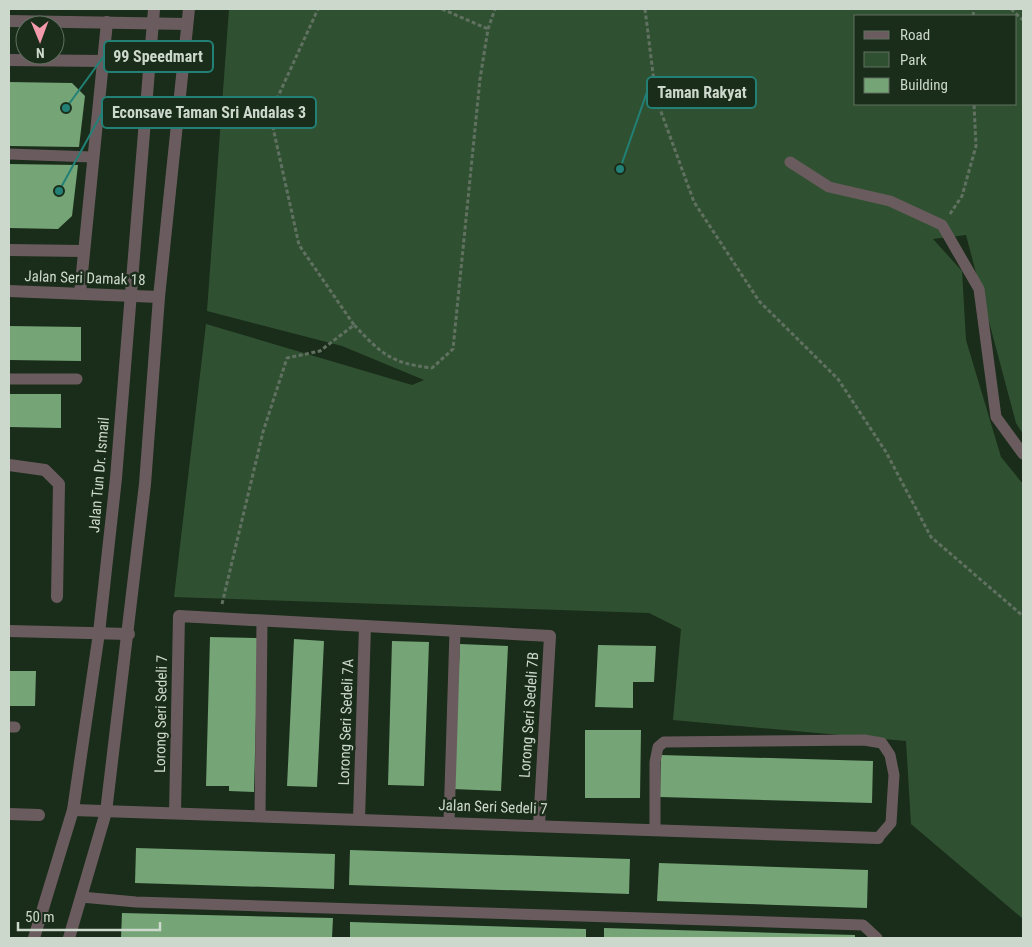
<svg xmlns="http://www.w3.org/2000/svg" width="1032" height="947" font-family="'Roboto Condensed',sans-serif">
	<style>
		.green { fill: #305131; fill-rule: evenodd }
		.building { fill: #75a476 }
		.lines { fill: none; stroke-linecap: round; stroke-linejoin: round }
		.path { stroke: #617161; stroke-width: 3; stroke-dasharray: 4 2.5; stroke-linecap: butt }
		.service { stroke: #6a5c5e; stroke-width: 11 }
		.minor { stroke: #6a5c5e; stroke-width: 12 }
		.tertiary { stroke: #6a5c5e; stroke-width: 12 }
		.labels { text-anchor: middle; stroke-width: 5; stroke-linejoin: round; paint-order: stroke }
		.street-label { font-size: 15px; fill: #ccd8cc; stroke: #1a2c1a }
		.leader { fill: none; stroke: #228077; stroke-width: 2 }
		.callout-dot { fill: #228077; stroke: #1a2c1a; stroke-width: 2 }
		.callout { fill: #1a2c1a; stroke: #228077; stroke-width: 2 }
		.callout-label { font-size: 16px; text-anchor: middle; font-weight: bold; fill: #ccd8cc }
	</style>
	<rect width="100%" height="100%" fill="#1a2c1a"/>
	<path class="green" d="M 229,9 L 1023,9 L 1023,434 L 1016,423 L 966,235 L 933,239 L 962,271 L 966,340 L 1001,457 L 1023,484 L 1023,919 L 911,824 L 906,741 L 673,720 L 681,629 L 649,613 L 174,597 L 206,324 L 412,385 L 424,380 L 342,346 L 207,311 ZM 856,16 L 1016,16 L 1016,104 L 856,104 Z"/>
	<g class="building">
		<polygon points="9,82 72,83 85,96 79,147 9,146"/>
		<polygon points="9,164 78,165 72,216 58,229 9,228"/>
		<polygon points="9,326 81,327 81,361 9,360"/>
		<polygon points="9,394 61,394 61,428 9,427"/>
		<polygon points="210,637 258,638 254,792 229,791 229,786 206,786"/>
		<polygon points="294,639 324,641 317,787 287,786"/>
		<polygon points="392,641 429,642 424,786 388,785"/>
		<polygon points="460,644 508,646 501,791 453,789"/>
		<polygon points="598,645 656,646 654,682 633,682 633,708 595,707"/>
		<polygon points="9,671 36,671 35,706 9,706"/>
		<polygon points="585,730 641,730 640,798 585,798"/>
		<polygon points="661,755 873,761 872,803 660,797"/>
		<polygon points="136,848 335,854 334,889 135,883"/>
		<polygon points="350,850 630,859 629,894 349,885"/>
		<polygon points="659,863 868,870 867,908 657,901"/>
		<polygon points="122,913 333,918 332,938 121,938"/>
		<polygon points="350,922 586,929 586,938 350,938"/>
		<polygon points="604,928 855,935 855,938 604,938"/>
	</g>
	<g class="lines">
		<g class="path">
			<polyline points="442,9 488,29"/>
			<polyline points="645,9 656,98 694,202 759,301 838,379 886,452 931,537 1023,616"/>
			<polyline points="1011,9 1023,20"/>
			<polyline points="973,16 974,9"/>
			<polyline points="950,214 962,196 976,146 974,104"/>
			<path d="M 354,325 C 382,354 390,363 432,368 L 453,349 L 480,79 L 488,29 L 495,9"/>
			<polyline points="222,604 263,432 287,358 320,351 354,325 299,245 270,114 318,9"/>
		</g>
		<g class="service">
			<polyline points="9,154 92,157"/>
			<polyline points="790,162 829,187 890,201 942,225 979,289 996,417 1023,454"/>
			<polyline points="9,379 77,379"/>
			<polyline points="9,727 15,727"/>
			<polyline points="260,816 262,621"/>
			<polyline points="449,822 455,631"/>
			<polyline points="655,829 655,762 658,747 664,742 864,740 882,743 890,755 894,775 891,823 878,838"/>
			<polyline points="81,897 136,902 863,925 877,938"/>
		</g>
		<g class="minor">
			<polyline points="9,21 187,24"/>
			<polyline points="9,60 102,61"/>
			<polyline points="9,250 83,251"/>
			<polyline points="9,291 159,297"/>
			<polyline points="80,293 107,22"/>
			<polyline points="9,465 45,470 59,484 57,597"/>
			<polyline points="9,631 129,634"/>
			<polyline points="73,810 878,838"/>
			<polyline points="175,813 179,616 550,636 539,825"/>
			<polyline points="9,814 39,815"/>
			<polyline points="359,819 365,626"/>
		</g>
		<g class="tertiary">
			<polyline points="34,938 73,810 99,633 116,478 154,9"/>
			<polyline points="69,938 106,812 145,484 159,297 189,9"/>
		</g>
	</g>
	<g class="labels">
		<g class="street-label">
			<text transform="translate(85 278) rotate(2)" y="5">Jalan Seri Damak 18</text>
			<text transform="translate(99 475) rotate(-85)" y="5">Jalan Tun Dr. Ismail</text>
			<text transform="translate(161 714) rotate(-89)" y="5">Lorong Seri Sedeli 7</text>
			<text transform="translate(529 715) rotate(-86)" y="5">Lorong Seri Sedeli 7B</text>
			<text transform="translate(346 722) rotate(-88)" y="5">Lorong Seri Sedeli 7A</text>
			<text transform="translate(493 807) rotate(2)" y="5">Jalan Seri Sedeli 7</text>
		</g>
	</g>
	<path class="leader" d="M66 108L104 56M620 169L647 92M59 191L102 113"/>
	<g class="callout-dot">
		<circle cx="66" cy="108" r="5"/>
		<circle cx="620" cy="169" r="5"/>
		<circle cx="59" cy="191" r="5"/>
	</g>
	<g class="callout">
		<rect x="104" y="41" width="109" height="31" rx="5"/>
		<rect x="647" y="77" width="109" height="31" rx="5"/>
		<rect x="102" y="97" width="214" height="31" rx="5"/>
	</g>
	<g class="callout-label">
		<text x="158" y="62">99 Speedmart</text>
		<text x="702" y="98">Taman Rakyat</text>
		<text x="209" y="118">Econsave Taman Sri Andalas 3</text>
	</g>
	<rect width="1032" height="947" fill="none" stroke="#ccd8cc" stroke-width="20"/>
	<rect x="854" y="15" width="162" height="90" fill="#1a2c1a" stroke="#617161"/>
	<rect x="864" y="31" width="25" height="8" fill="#6a5c5e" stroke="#617161"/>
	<text x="900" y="40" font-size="15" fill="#ccd8cc">Road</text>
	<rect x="864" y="52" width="25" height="15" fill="#305131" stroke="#617161"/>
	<text x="900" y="65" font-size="15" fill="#ccd8cc">Park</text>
	<rect x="864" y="78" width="25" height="15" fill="#75a476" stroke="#617161"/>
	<text x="900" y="90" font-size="15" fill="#ccd8cc">Building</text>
	<g transform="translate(40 40) rotate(179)"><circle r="24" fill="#1a2c1a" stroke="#617161"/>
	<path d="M0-4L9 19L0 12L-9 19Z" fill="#f39aac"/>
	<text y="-8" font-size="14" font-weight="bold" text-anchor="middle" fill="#ccd8cc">N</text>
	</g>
	<path d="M18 922v8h142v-8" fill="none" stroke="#ccd8cc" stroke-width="2.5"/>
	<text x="25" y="922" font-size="15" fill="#ccd8cc" stroke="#1a2c1a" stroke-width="4" paint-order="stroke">50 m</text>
</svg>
